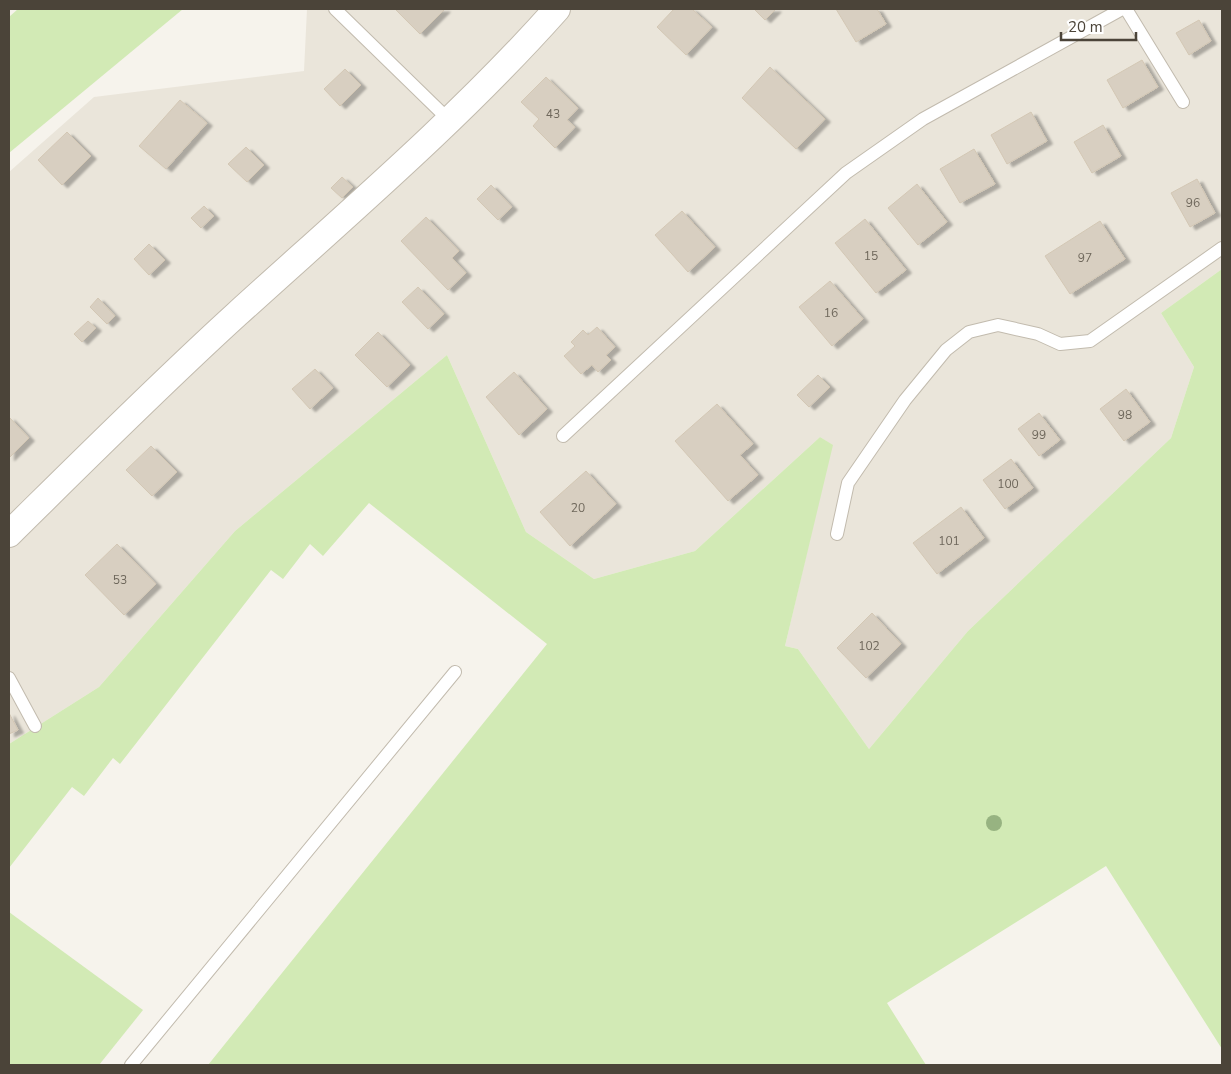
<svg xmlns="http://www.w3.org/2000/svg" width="1231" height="1074" font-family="'Nunito Sans',sans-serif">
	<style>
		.residential { fill: #eae5da }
		.green { fill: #d2eab5 }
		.building { fill: #d8cfc1; stroke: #d3c7b4; filter: url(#shadow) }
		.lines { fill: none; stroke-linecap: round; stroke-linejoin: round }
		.lane-casing { stroke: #c2bbae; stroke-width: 14 }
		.street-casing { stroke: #c2bbae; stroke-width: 28 }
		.lane { stroke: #fff; stroke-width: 12 }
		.street { stroke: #fff; stroke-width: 26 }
		.tree { fill: #97b381 }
		.labels { text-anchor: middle; stroke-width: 5; stroke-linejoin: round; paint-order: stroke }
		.number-label { font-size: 12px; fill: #6e675b }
	</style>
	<defs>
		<filter id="shadow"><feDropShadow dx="5.5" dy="3" stdDeviation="1" flood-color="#0004"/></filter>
	</defs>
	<rect width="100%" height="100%" fill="#f6f3ec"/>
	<polygon class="residential" points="307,9 1222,9 1222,269 1161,313 1194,367 1171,438 968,631 869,749 798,649 785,646 832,445 820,437 695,551 594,579 526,532 447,355 235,531 99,687 9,744 9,172 94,97 304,71"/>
	<g class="green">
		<polygon points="18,9 183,9 9,153 9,17"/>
		<polygon points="1222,269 1222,1049 1106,866 887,1003 926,1065 208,1065 547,644 369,503 323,556 310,544 283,579 271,570 120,764 113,758 84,796 72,787 9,868 9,744 99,687 235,531 447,355 526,532 594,579 695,551 820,437 833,445 785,646 798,649 869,749 968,631 1171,438 1194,367 1161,313"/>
		<polygon points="9,912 143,1010 99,1065 9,1065"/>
	</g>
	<g class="building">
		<polygon points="395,9 445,9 420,34"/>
		<polygon points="674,9 692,9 712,27 686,55 657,27"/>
		<polygon points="754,9 776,9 765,20"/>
		<polygon points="836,9 877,9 886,24 856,42"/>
		<polygon points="1199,20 1211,41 1189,55 1176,33"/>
		<polygon points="1142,60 1158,87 1123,108 1107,80"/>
		<polygon points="770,67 825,119 796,149 742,98"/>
		<polygon points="345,69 361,85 340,106 324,89"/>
		<polygon points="546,77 578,108 567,120 575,127 555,148 533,126 539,119 521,102"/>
		<polygon points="180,100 207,123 166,169 139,146"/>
		<polygon points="1031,112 1047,141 1007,164 991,135"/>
		<polygon points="1103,125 1121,156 1092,173 1074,142"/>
		<polygon points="67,132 91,156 62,185 38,160"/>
		<polygon points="246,147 264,165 247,182 228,164"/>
		<polygon points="974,149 995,184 960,203 940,169"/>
		<polygon points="342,177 353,187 342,198 331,188"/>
		<polygon points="1197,179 1215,213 1190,227 1171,193"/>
		<polygon points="917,184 947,222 918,245 888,208"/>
		<polygon points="491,185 512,207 498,220 477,199"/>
		<polygon points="204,206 214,216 201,228 191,218"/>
		<polygon points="682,211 715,247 688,272 655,235"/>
		<polygon points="426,217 459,251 452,258 466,273 448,290 401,241"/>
		<polygon points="865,219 906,270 876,293 835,243"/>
		<polygon points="1100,221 1125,259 1070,294 1045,256"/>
		<polygon points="149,244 165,260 149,275 134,259"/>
		<polygon points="830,281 863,319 832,346 799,307"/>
		<polygon points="418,287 444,314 428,329 402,302"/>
		<polygon points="98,298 115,316 107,324 90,307"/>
		<polygon points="88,321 96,328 82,342 74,334"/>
		<polygon points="597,327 615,347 606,355 611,360 598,372 592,365 581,374 564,356 575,346 571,342 583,330 588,335"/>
		<polygon points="378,332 410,365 387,387 355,355"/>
		<polygon points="315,369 333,388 310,409 292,389"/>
		<polygon points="514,372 547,409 519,435 486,397"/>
		<polygon points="818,375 830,387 809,407 797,395"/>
		<polygon points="1126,389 1150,422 1124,441 1100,409"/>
		<polygon points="717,404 753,444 740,455 758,475 728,501 675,441"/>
		<polygon points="1039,413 1060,440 1039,456 1018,429"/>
		<polygon points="9,417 29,438 9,458"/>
		<polygon points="151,446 177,472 152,496 126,470"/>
		<polygon points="1011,459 1033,488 1005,509 983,480"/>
		<polygon points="586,471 616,504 570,546 540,512"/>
		<polygon points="961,507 984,538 937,574 913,543"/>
		<polygon points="117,544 156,584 124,615 85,575"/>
		<polygon points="872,613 901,644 866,678 837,648"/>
		<polygon points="9,713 18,730 9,734"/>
	</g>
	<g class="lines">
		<defs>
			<g id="lane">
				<polyline points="335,9 450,121"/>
				<polyline points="1126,9 1183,102"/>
				<polyline points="563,436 846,173 923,119 1122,9"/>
				<polyline points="837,534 848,483 905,400 946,350 969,332 998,325 1038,334 1060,344 1090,341 1222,248"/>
				<polyline points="9,678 35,726"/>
				<polyline points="131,1065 455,672"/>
			</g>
			<path id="street" d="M 9,534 C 84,460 159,385 237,314 C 346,215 459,119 557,9"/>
		</defs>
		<use href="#lane" class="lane-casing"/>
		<use href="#street" class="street-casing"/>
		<use href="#lane" class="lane"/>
		<use href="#street" class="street"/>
	</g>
	<circle class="tree" cx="994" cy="823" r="8"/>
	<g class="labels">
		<g class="number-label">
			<text x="553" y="118">43</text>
			<text x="1193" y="207">96</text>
			<text x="871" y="260">15</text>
			<text x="1085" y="262">97</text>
			<text x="831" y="317">16</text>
			<text x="1125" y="419">98</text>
			<text x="1039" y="439">99</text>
			<text x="1008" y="488">100</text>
			<text x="578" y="512">20</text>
			<text x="949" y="545">101</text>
			<text x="120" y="584">53</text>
			<text x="869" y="650">102</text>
		</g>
	</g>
	<rect width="1231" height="1074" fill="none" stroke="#4b4439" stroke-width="20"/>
	<path d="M1061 32v8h75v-8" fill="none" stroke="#4b4439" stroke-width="2.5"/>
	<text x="1068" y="32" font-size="15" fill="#4b4439" stroke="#ffffff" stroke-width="4" paint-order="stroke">20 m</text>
</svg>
